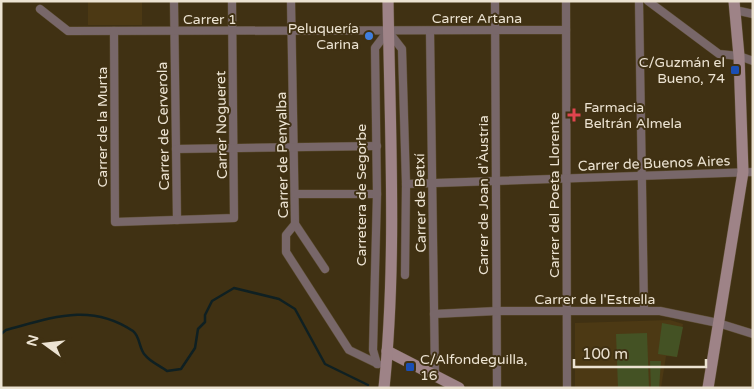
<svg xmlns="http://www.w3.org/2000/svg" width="754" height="389" font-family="'Varela Round',sans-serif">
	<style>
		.built { fill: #4c3914 }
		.green { fill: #445224 }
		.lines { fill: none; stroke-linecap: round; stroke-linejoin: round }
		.stream { stroke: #0f2022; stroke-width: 2.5 }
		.street-casing { stroke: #5c4d32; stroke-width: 9 }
		.secondary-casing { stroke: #5c4d32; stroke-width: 12 }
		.street { stroke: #786769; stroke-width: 8 }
		.secondary { stroke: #9e8387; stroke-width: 11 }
		.shop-dot { fill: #3f7fe0; stroke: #403113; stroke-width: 2 }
		.transit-dot { fill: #1a4fb4; stroke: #403113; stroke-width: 2 }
		.health-dot { fill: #e0444e; stroke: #403113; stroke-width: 2 }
		.labels { text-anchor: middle; stroke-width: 4; stroke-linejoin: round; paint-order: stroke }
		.street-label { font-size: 14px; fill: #ece3d2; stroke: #403113 }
		.poi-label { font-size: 14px; fill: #ece3d2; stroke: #403113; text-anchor: end }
	</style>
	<rect width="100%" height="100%" fill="#403113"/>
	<g class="built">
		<rect x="88" y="1" width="54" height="24"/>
		<polygon points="670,320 683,324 677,357 666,356 661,388 575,388 575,323"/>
	</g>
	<g class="green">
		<polygon points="662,323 683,327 677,357 658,354"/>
		<polygon points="647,333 649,388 618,388 616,334"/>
		<polygon points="650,361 661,361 659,388 651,388"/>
	</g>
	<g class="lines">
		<path class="stream" d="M 1,334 L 6,330 C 51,318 90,302 133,331 C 140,336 139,349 145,355 C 150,362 161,366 167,371 L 181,369 L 195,348 L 198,329 L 205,322 L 205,315 L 212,301 L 234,288 L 279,299 L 295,309 L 325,364 L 368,385"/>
		<defs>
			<g id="street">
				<polyline points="174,1 177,220"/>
				<polyline points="291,1 295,224 325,269"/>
				<polyline points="495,1 497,388"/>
				<polyline points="566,1 567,388"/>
				<polyline points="639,1 644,310"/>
				<polyline points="648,1 719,54 739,56 753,61"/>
				<polyline points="40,9 68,31 566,30"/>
				<polyline points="735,10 753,14"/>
				<polyline points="114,31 115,222 234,218 232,1"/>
				<polyline points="388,31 402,49 406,184 405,275"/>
				<polyline points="430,31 435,376"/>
				<polyline points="176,149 377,146"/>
				<polyline points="406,184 753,172"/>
				<polyline points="295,194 377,194"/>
				<polyline points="295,224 286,235 286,252 349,350 378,364"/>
				<polyline points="434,314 497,311 660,311 718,323 753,334"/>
				<polyline points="377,364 373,350 377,194 375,48 388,31"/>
			</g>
			<g id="secondary">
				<polyline points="387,351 459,388"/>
				<path d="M 384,388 C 397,260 390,130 388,1"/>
				<polyline points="708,388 743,172 739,56 734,1"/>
			</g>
		</defs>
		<use href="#street" class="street-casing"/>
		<use href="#secondary" class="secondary-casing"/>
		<use href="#street" class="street"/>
		<use href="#secondary" class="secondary"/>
	</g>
	<circle class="shop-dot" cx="369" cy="36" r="5"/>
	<g class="transit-dot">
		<rect x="730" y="65" width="10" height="10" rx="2.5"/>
		<rect x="405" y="362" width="10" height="10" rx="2.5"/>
	</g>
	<path class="health-dot" d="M571.5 107.5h5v5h5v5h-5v5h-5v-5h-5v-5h5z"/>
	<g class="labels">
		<g class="street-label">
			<text x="477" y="23">Carrer Artana</text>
			<text x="210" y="24">Carrer 1</text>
			<text transform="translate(221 125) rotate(-91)" y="5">Carrer Nogueret</text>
			<text transform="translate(163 126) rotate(-91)" y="5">Carrer de Cerverola</text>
			<text transform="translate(102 127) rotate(-90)" y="5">Carrer de la Murta</text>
			<text transform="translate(282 155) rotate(-91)" y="5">Carrer de Penyalba</text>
			<text transform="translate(654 163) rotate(-2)" y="5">Carrer de Buenos Aires</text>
			<text transform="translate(361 195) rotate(-90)" y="5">Carretera de Segorbe</text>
			<text transform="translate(483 195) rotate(-90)" y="5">Carrer de Joan d'Àustria</text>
			<text transform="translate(554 195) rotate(-90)" y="5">Carrer del Poeta Llorente</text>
			<text transform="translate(420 203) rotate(-91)" y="5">Carrer de Betxí</text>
			<text x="595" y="304">Carrer de l'Estrella</text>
		</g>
		<g class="poi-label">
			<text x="359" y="33">Peluquería<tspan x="359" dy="16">Carina</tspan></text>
			<text x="725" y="67">C/Guzmán el<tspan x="725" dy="16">Bueno, 74</tspan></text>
			<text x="584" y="112" text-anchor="start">Farmacia<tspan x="584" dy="16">Beltrán Almela</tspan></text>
			<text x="420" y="364" text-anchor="start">C/Alfondeguilla,<tspan x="420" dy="16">16</tspan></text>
		</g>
	</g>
	<rect width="754" height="389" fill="none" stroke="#ece3d2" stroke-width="5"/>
	<g transform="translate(45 344) rotate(285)" stroke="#403113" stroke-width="4" paint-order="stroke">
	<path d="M0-4L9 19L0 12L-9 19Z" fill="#ece3d2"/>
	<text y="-8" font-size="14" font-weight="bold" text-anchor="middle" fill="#ece3d2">N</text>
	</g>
	<path d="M574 359v8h132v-8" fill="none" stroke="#ece3d2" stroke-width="2.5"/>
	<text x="582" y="359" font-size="15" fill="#ece3d2" stroke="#403113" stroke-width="4" paint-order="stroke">100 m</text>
</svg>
